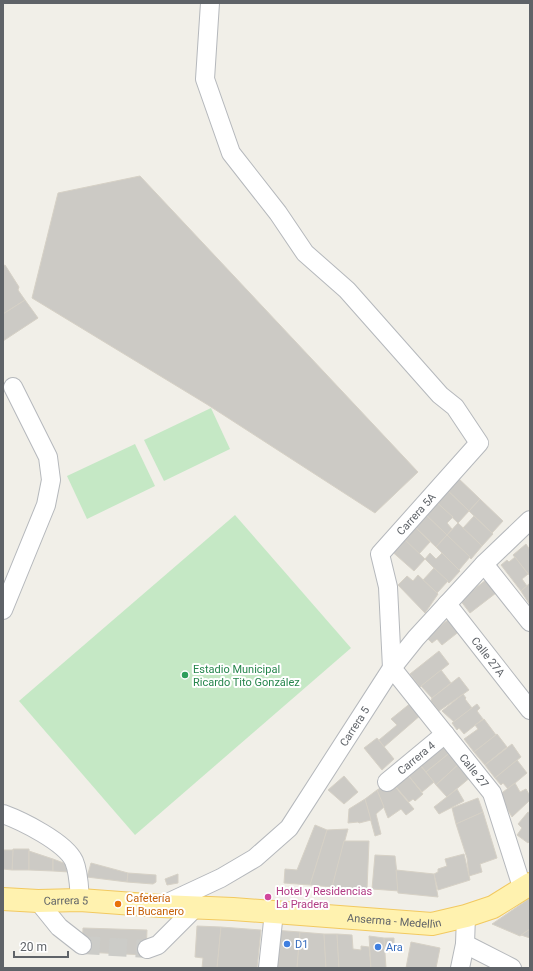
<svg xmlns="http://www.w3.org/2000/svg" width="533" height="971" font-family="Roboto,sans-serif">
	<style>
		.green { fill: #c5e8c5 }
		.building { fill: #cccac5; stroke: #d6d1c6 }
		.lines { fill: none; stroke-linecap: round; stroke-linejoin: round }
		.minor-tunnel { stroke: #ccccc8; stroke-width: 18; stroke-dasharray: 18 9; stroke-linecap: butt }
		.minor-casing { stroke: #b5b8bc; stroke-width: 20 }
		.major-casing { stroke: #f2c960; stroke-width: 24 }
		.minor { stroke: #fff; stroke-width: 18 }
		.major { stroke: #fff2af; stroke-width: 22 }
		.leisure-dot { fill: #2e9e5b; stroke: #fff; stroke-width: 1.5 }
		.hotel-dot { fill: #d1479c; stroke: #fff; stroke-width: 1.5 }
		.food-dot { fill: #e8710a; stroke: #fff; stroke-width: 1.5 }
		.shop-dot { fill: #3f7fe0; stroke: #fff; stroke-width: 1.5 }
		.labels { text-anchor: middle; stroke-width: 4; stroke-linejoin: round; paint-order: stroke }
		.street-label { font-size: 11px; fill: #5f6368; stroke: #fff }
		.leisure-label { font-size: 11px; fill: #27864d; stroke: #fff; text-anchor: start }
		.hotel-label { font-size: 11px; fill: #b23c85; stroke: #fff; text-anchor: start }
		.food-label { font-size: 11px; fill: #c56008; stroke: #fff; text-anchor: start }
		.shop-label { font-size: 11px; fill: #366cbe; stroke: #fff; text-anchor: start }
	</style>
	<rect width="100%" height="100%" fill="#f1efe8"/>
	<g class="green">
		<polygon points="211,408 230,449 164,481 144,440"/>
		<polygon points="135,444 155,486 87,519 67,476"/>
		<polygon points="235,515 351,648 135,835 19,701"/>
	</g>
	<g class="building">
		<polygon points="140,176 418,472 375,513 208,405 32,298 58,193"/>
		<polygon points="5,265 19,287 18,290 25,300 3,314 3,266"/>
		<polygon points="25,300 38,318 3,341 3,314"/>
		<polygon points="456,476 480,499 469,511 445,488"/>
		<polygon points="444,487 469,511 458,523 432,498"/>
		<polygon points="480,499 503,521 492,533 469,511"/>
		<polygon points="434,500 453,517 447,523 452,529 447,535 426,515"/>
		<polygon points="423,512 447,535 436,547 412,524"/>
		<polygon points="474,516 493,534 482,546 463,528"/>
		<polygon points="458,523 482,546 471,559 447,535"/>
		<polygon points="412,524 430,542 419,554 401,536"/>
		<polygon points="400,535 425,559 414,571 388,548"/>
		<polygon points="447,535 470,557 459,570 436,547"/>
		<polygon points="526,544 530,550 530,576 513,555"/>
		<polygon points="430,553 436,559 442,553 460,571 449,583 425,559"/>
		<polygon points="515,557 528,574 522,579 527,586 521,591 501,565 507,560 509,562"/>
		<polygon points="434,568 448,581 437,593 423,580"/>
		<polygon points="418,575 438,594 425,613 398,585 407,576 413,581"/>
		<polygon points="486,580 496,593 470,613 460,600"/>
		<polygon points="530,583 530,605 521,591"/>
		<polygon points="453,616 461,630 442,645 437,639 432,643 426,637"/>
		<polygon points="439,651 449,664 420,687 410,674"/>
		<polygon points="441,670 451,683 432,698 421,686"/>
		<polygon points="459,677 469,690 439,711 431,701 432,698"/>
		<polygon points="463,694 466,698 465,699 472,708 454,722 442,711"/>
		<polygon points="412,702 422,714 384,747 379,740 397,725 391,719"/>
		<polygon points="477,704 480,708 477,711 483,719 464,734 459,728 457,730 452,723"/>
		<polygon points="484,719 496,735 474,752 464,739 478,729 475,725"/>
		<polygon points="497,734 507,747 485,765 474,752"/>
		<polygon points="377,738 394,759 382,770 364,748"/>
		<polygon points="441,738 452,751 426,772 415,759"/>
		<polygon points="512,744 521,757 495,778 485,765"/>
		<polygon points="452,751 461,762 436,785 426,772"/>
		<polygon points="415,759 434,782 422,792 403,769"/>
		<polygon points="517,760 527,773 508,789 503,783 501,785 495,778"/>
		<polygon points="461,762 472,776 447,797 436,785"/>
		<polygon points="403,769 423,794 415,801 413,799 409,802 390,780"/>
		<polygon points="344,776 358,792 344,804 328,790"/>
		<polygon points="391,782 414,809 406,815 401,809 388,818 377,790"/>
		<polygon points="515,783 520,792 526,789 530,796 530,800 512,817 499,795"/>
		<polygon points="457,789 464,801 439,814 434,807"/>
		<polygon points="377,790 384,807 376,814 381,834 375,836 365,799"/>
		<polygon points="478,798 483,812 456,824 452,808"/>
		<polygon points="365,799 371,820 359,823 358,822 348,823 349,809"/>
		<polygon points="483,812 497,858 480,864 482,872 469,876 467,858 456,824"/>
		<polygon points="528,812 530,813 530,841 528,843 517,835 522,828 518,824"/>
		<polygon points="315,825 327,830 310,885 284,883 285,869 297,870"/>
		<polygon points="348,829 332,887 310,885 327,830"/>
		<polygon points="344,841 369,841 367,889 332,887"/>
		<polygon points="13,849 29,849 29,870 12,870"/>
		<polygon points="3,850 13,850 12,870 3,869"/>
		<polygon points="29,851 53,859 53,871 29,870"/>
		<polygon points="464,854 470,880 438,890 434,874 438,872 438,869 447,866 445,859"/>
		<polygon points="375,855 395,856 399,891 372,889"/>
		<polygon points="53,859 69,865 69,872 53,871"/>
		<polygon points="91,863 128,873 127,882 87,877"/>
		<polygon points="396,870 434,874 438,897 398,893"/>
		<polygon points="128,873 156,875 156,882 153,884 127,882"/>
		<polygon points="178,874 178,883 167,885 165,879"/>
		<polygon points="530,898 530,929 520,936 492,924"/>
		<polygon points="197,926 221,927 217,968 202,968 203,958 195,957"/>
		<polygon points="221,927 261,930 257,968 217,968"/>
		<polygon points="83,928 147,930 146,955 82,952"/>
		<polygon points="530,929 530,938 521,935"/>
		<polygon points="273,930 300,932 297,968 270,968"/>
		<polygon points="300,932 324,934 326,968 297,968"/>
		<polygon points="324,934 337,934 339,968 326,968"/>
		<polygon points="337,934 352,935 353,949 361,950 361,946 369,947 371,968 339,968"/>
		<polygon points="369,936 384,938 386,968 371,968"/>
		<polygon points="384,938 394,938 394,950 385,951"/>
		<polygon points="411,942 440,948 436,968 406,968"/>
	</g>
	<g class="lines">
		<polyline class="minor-tunnel" points="82,945 147,949"/>
		<defs>
			<g id="minor">
				<path id="s1" d="M 210,3 L 205,79 L 231,153 L 278,213 L 305,253 L 347,290 L 440,395 L 455,407 L 479,443 L 380,554 L 388,587 L 392,668 L 492,793 L 523,890"/>
				<polyline points="484,564 530,622"/>
				<path id="s2" d="M 447,604 L 530,710"/>
				<polyline points="3,610 46,505 51,480 48,457 13,387"/>
				<path id="s3" d="M 387,782 L 445,734"/>
				<path d="M 3,814 C 22,821 65,842 74,861 C 79,873 79,887 80,900"/>
				<polyline points="38,901 59,927 82,945"/>
				<path id="s4" d="M 161,906 L 221,878 L 255,858 L 289,828 L 392,668 L 416,638 L 484,564 L 530,520"/>
				<polyline points="465,944 512,968"/>
				<polyline points="147,949 158,945 196,907"/>
				<polyline points="268,968 274,912"/>
				<polyline points="460,968 465,944 466,916"/>
			</g>
			<g id="major">
				<path id="s5" d="M 3,899 L 38,901 L 80,900 L 161,906 L 233,909 L 432,924 L 466,916 L 493,907 L 530,884"/>
			</g>
		</defs>
		<use href="#minor" class="minor-casing"/>
		<use href="#major" class="major-casing"/>
		<use href="#minor" class="minor"/>
		<use href="#major" class="major"/>
	</g>
	<circle class="leisure-dot" cx="185" cy="675" r="4"/>
	<circle class="hotel-dot" cx="268" cy="897" r="4"/>
	<circle class="food-dot" cx="118" cy="904" r="4"/>
	<g class="shop-dot">
		<circle cx="287" cy="944" r="4"/>
		<circle cx="378" cy="947" r="4"/>
	</g>
	<g class="labels">
		<g class="street-label">
			<text transform="translate(416 514) rotate(-48)" y="4">Carrera 5A</text>
			<text dy="4" stroke="none"><textPath href="#s2" startOffset="67">Calle 27A</textPath></text>
			<text dy="4" stroke="none"><textPath href="#s4" startOffset="272">Carrera 5</textPath></text>
			<text dy="4" stroke="none"><textPath href="#s3" startOffset="38">Carrera 4</textPath></text>
			<text dy="4" stroke="none"><textPath href="#s1" startOffset="933">Calle 27</textPath></text>
			<text dy="4" stroke="none"><textPath href="#s5" startOffset="63">Carrera 5</textPath></text>
			<text dy="4" stroke="none"><textPath href="#s5" startOffset="392">Anserma - Medellin</textPath></text>
		</g>
		<g class="leisure-label">
			<text x="193" y="673">Estadio Municipal<tspan x="193" dy="13">Ricardo Tito González</tspan></text>
		</g>
		<g class="hotel-label">
			<text x="276" y="895">Hotel y Residencias<tspan x="276" dy="13">La Pradera</tspan></text>
		</g>
		<g class="food-label">
			<text x="126" y="902">Cafetería<tspan x="126" dy="13">El Bucanero</tspan></text>
		</g>
		<g class="shop-label">
			<text x="295" y="948">D1</text>
			<text x="386" y="951">Ara</text>
		</g>
	</g>
	<rect width="533" height="971" fill="none" stroke="#5f6368" stroke-width="8"/>
	<path d="M14 951v6h54v-6" fill="none" stroke="#5f6368" stroke-width="2"/>
	<text x="20" y="951" font-size="12" fill="#5f6368" stroke="#ffffff" stroke-width="3" paint-order="stroke">20 m</text>
</svg>
